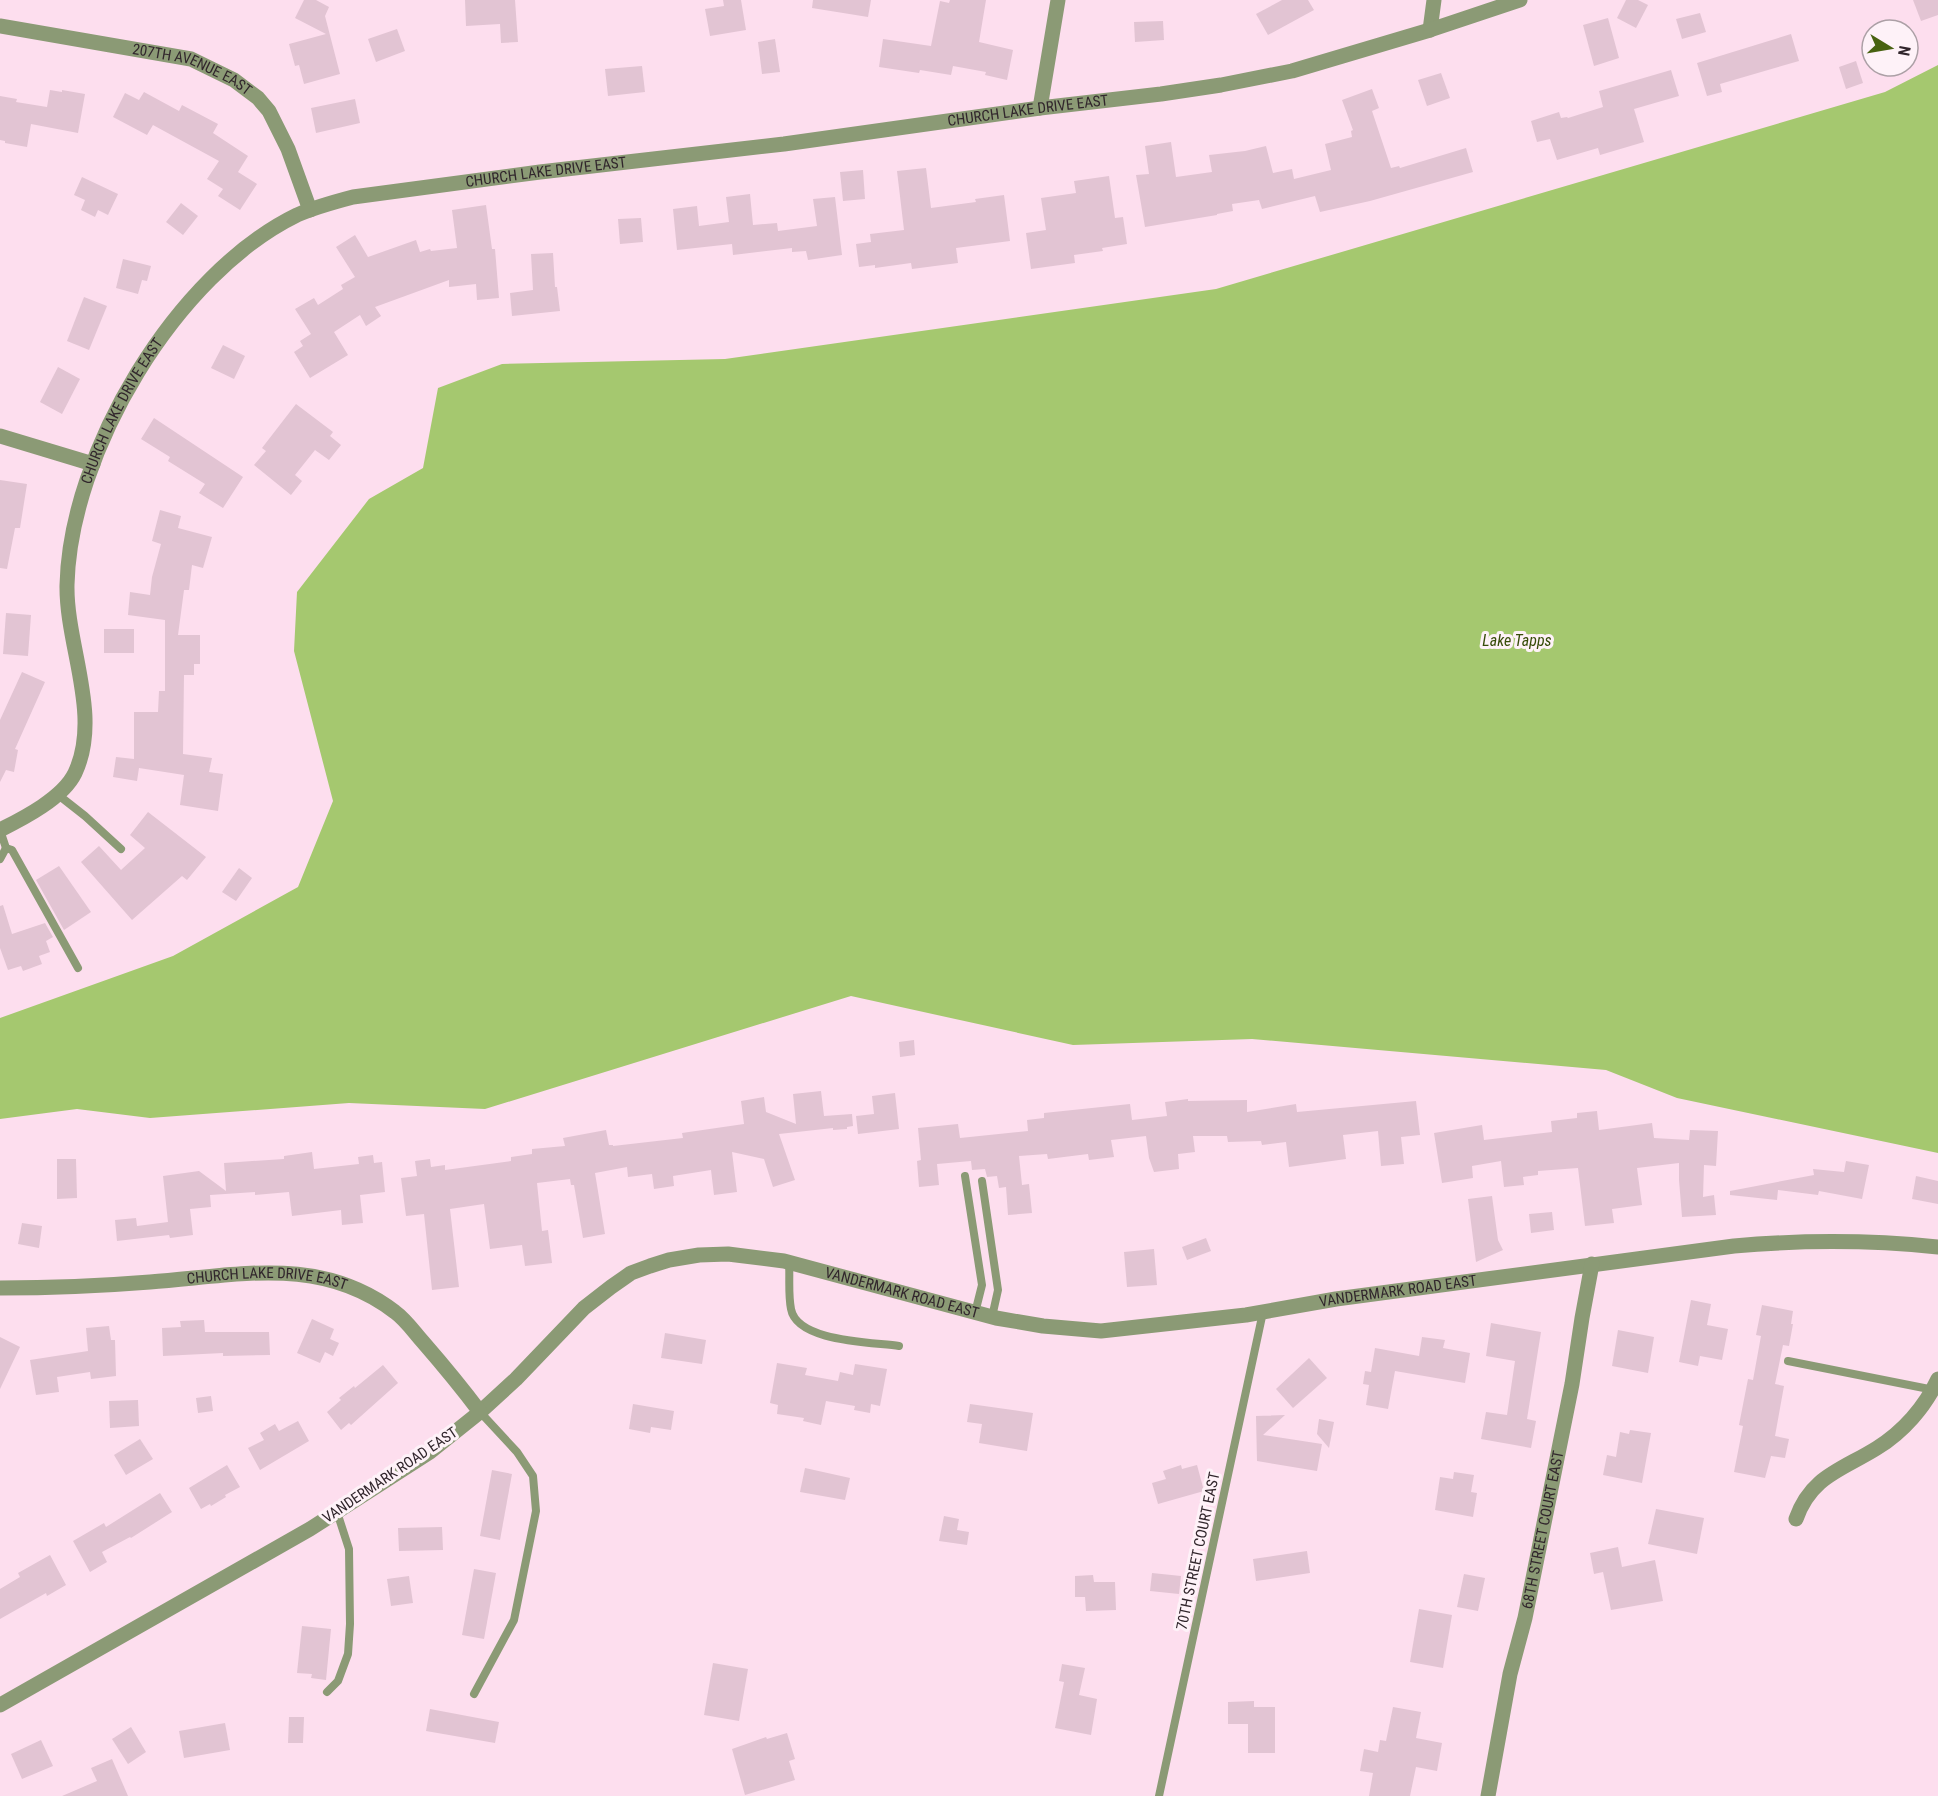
<svg xmlns="http://www.w3.org/2000/svg" width="1938" height="1796" font-family="'Roboto Condensed',sans-serif">
	<style>
		.water { fill: #a5c86f }
		.building { fill: #e2c4d3 }
		.lines { fill: none; stroke-linecap: round; stroke-linejoin: round }
		.service { stroke: #8b9a75; stroke-width: 8 }
		.minor { stroke: #8b9a75; stroke-width: 15 }
		.tertiary { stroke: #8b9a75; stroke-width: 15 }
		.labels { text-anchor: middle; stroke-width: 6; stroke-linejoin: round; paint-order: stroke }
		.street-label { font-size: 15px; fill: #31262c; stroke: #fef2f8 }
		.water-label { font-size: 16px; font-style: italic; fill: #374c09; stroke: #fef2f8 }
	</style>
	<rect width="100%" height="100%" fill="#fddeee"/>
	<polygon class="water" points="1938,65 1938,1153 1677,1098 1606,1070 1252,1039 1073,1045 851,996 485,1109 349,1103 150,1118 77,1109 0,1119 0,1018 173,956 298,887 333,801 294,651 297,592 369,499 423,468 438,388 502,364 725,359 1216,289 1885,92"/>
	<g class="building">
		<polygon points="304,0 316,0 329,7 325,16 340,74 304,84 299,65 295,66 289,44 326,34 295,18"/>
		<polygon points="465,0 515,0 518,42 501,43 500,24 466,26"/>
		<polygon points="723,0 741,0 746,30 710,36 705,9 724,6"/>
		<polygon points="813,0 871,0 868,17 812,8"/>
		<polygon points="950,0 986,0 979,42 1013,50 1007,80 985,75 986,72 953,66 951,75 920,70 919,73 879,67 883,39 931,46 940,1 949,3"/>
		<polygon points="1282,0 1308,0 1314,10 1268,35 1256,14"/>
		<polygon points="1626,0 1638,0 1648,5 1636,28 1617,18"/>
		<polygon points="1913,0 1938,0 1938,15 1921,21"/>
		<polygon points="1700,13 1706,32 1682,39 1676,19"/>
		<polygon points="1608,18 1619,58 1594,66 1583,25"/>
		<polygon points="1163,21 1164,40 1135,42 1134,22"/>
		<polygon points="397,29 405,51 376,62 368,39"/>
		<polygon points="1791,34 1799,61 1720,84 1722,92 1707,96 1697,63"/>
		<polygon points="775,39 780,72 762,74 758,42"/>
		<polygon points="1856,61 1863,83 1846,89 1839,67"/>
		<polygon points="642,66 645,92 608,96 605,69"/>
		<polygon points="1671,70 1679,96 1634,109 1644,142 1600,155 1598,148 1557,160 1550,139 1537,142 1531,121 1559,112 1561,118 1567,117 1568,118 1603,107 1599,91"/>
		<polygon points="1441,73 1450,98 1427,106 1418,80"/>
		<polygon points="1372,89 1379,108 1372,111 1391,168 1399,166 1400,168 1466,148 1473,172 1370,201 1320,212 1315,196 1262,209 1259,200 1232,204 1233,211 1217,214 1217,215 1145,227 1136,175 1149,174 1145,146 1171,142 1176,177 1212,172 1209,155 1245,151 1266,146 1273,173 1292,169 1294,179 1331,170 1325,144 1352,137 1351,131 1353,130 1342,100"/>
		<polygon points="50,90 62,92 62,90 85,94 78,133 31,124 27,147 5,143 5,141 0,140 0,96 17,99 16,102 47,107"/>
		<polygon points="144,92 179,111 182,105 218,124 213,133 248,156 238,172 257,184 240,210 218,196 223,189 207,179 219,161 153,125 147,135 113,117 125,93 139,100"/>
		<polygon points="355,99 360,123 316,133 311,108"/>
		<polygon points="926,168 931,208 976,202 975,199 1004,195 1010,241 956,248 958,263 912,269 911,263 875,268 875,265 859,267 856,244 871,242 870,234 904,230 897,171"/>
		<polygon points="863,170 865,199 843,201 840,172"/>
		<polygon points="1109,176 1115,218 1123,217 1127,244 1102,248 1103,251 1074,255 1075,263 1031,269 1026,233 1046,230 1041,198 1076,193 1074,181"/>
		<polygon points="82,177 118,194 108,215 98,210 95,217 81,210 85,200 74,195"/>
		<polygon points="750,194 753,225 777,223 778,231 817,226 813,199 835,197 842,255 808,260 806,251 792,252 792,248 733,255 732,244 677,250 673,209 697,206 699,226 729,222 726,197"/>
		<polygon points="181,203 198,216 183,235 166,222"/>
		<polygon points="486,205 492,249 495,249 499,298 477,300 476,284 449,287 449,280 375,307 381,316 366,326 360,315 334,332 348,355 310,378 294,352 303,346 300,341 311,334 295,309 314,298 318,305 343,289 341,285 355,277 336,247 355,235 368,257 416,240 420,252 430,249 431,251 457,248 452,210"/>
		<polygon points="641,218 643,242 620,244 618,219"/>
		<polygon points="553,253 555,287 557,287 560,311 512,316 510,293 533,290 531,254"/>
		<polygon points="123,259 151,266 147,281 142,280 138,294 116,288"/>
		<polygon points="84,297 107,306 89,350 67,341"/>
		<polygon points="223,345 245,356 234,379 211,368"/>
		<polygon points="58,367 80,379 62,414 40,402"/>
		<polygon points="296,404 333,432 330,436 341,445 329,460 315,450 295,475 302,481 291,495 254,465 266,451 262,448"/>
		<polygon points="154,418 243,477 223,508 199,493 205,484 168,461 170,457 141,439"/>
		<polygon points="0,480 27,484 20,528 15,528 7,569 0,568"/>
		<polygon points="160,510 181,516 178,528 212,537 203,568 192,565 189,590 184,590 178,635 200,635 200,664 194,664 194,675 184,675 183,754 212,758 209,772 223,774 218,811 180,805 184,775 139,768 137,781 113,777 116,757 134,759 134,712 158,712 159,691 165,691 165,620 128,615 130,592 150,595 152,577 161,544 152,541"/>
		<polygon points="6,613 31,615 28,656 3,654"/>
		<rect x="104" y="629" width="30" height="24"/>
		<polygon points="22,672 45,682 15,749 18,750 14,772 6,770 0,782 0,720"/>
		<polygon points="148,812 206,857 187,880 182,876 132,920 81,862 99,846 121,870 145,848 130,835"/>
		<polygon points="59,866 91,912 64,930 36,880"/>
		<polygon points="239,868 252,878 236,901 222,892"/>
		<polygon points="3,905 12,934 45,923 53,937 46,941 50,952 39,956 42,964 23,971 21,966 8,970 0,948 0,906"/>
		<polygon points="914,1040 915,1055 900,1057 899,1042"/>
		<polygon points="821,1091 824,1116 852,1114 853,1126 847,1127 847,1129 833,1130 833,1128 779,1134 795,1180 773,1187 764,1159 732,1152 737,1192 714,1195 711,1170 673,1176 674,1186 654,1189 652,1174 628,1177 627,1167 595,1173 605,1234 583,1238 574,1185 571,1185 570,1179 537,1183 542,1231 548,1230 552,1263 525,1266 522,1245 490,1249 484,1204 450,1209 459,1287 432,1290 424,1214 406,1216 401,1178 417,1176 415,1161 430,1159 431,1167 445,1165 445,1170 511,1161 511,1157 532,1154 532,1149 565,1146 563,1138 606,1130 609,1145 613,1145 613,1146 683,1138 682,1133 744,1124 741,1101 764,1097 766,1112 796,1124 793,1094"/>
		<polygon points="895,1093 899,1129 858,1134 856,1116 874,1114 872,1096"/>
		<polygon points="1188,1099 1188,1101 1247,1100 1247,1112 1296,1104 1297,1112 1416,1101 1420,1135 1401,1137 1404,1164 1381,1166 1378,1131 1343,1135 1346,1159 1289,1167 1286,1142 1262,1145 1261,1141 1228,1142 1227,1136 1193,1136 1195,1152 1178,1154 1179,1169 1154,1172 1149,1158 1146,1136 1111,1140 1114,1157 1089,1160 1088,1154 1048,1159 1047,1154 1019,1156 1022,1185 1029,1184 1032,1213 1008,1215 1006,1187 999,1188 997,1176 987,1177 985,1169 972,1170 971,1161 937,1164 939,1185 919,1187 917,1161 921,1160 918,1128 958,1124 960,1138 1028,1131 1027,1120 1044,1118 1044,1113 1130,1104 1132,1120 1167,1116 1165,1102"/>
		<polygon points="1597,1111 1599,1130 1652,1123 1654,1138 1689,1140 1690,1130 1718,1131 1716,1166 1704,1165 1703,1197 1714,1195 1716,1215 1682,1217 1679,1180 1679,1163 1637,1168 1642,1205 1612,1209 1614,1223 1585,1226 1578,1168 1538,1171 1538,1175 1523,1177 1524,1185 1504,1187 1501,1161 1472,1166 1473,1178 1442,1183 1434,1133 1482,1125 1484,1140 1552,1132 1551,1121 1577,1118 1577,1113"/>
		<polygon points="312,1152 314,1169 359,1164 358,1157 373,1155 374,1163 382,1162 385,1192 360,1195 363,1223 342,1225 341,1210 292,1216 289,1192 255,1195 255,1192 210,1195 211,1207 190,1209 193,1235 170,1238 169,1235 117,1241 115,1220 136,1218 137,1226 168,1222 163,1176 199,1171 226,1191 224,1163 284,1159 284,1156"/>
		<polygon points="57,1159 76,1159 77,1198 57,1199"/>
		<polygon points="1846,1161 1869,1165 1862,1199 1819,1191 1818,1195 1778,1190 1777,1200 1730,1195 1730,1191 1814,1175 1813,1169 1844,1172"/>
		<polygon points="1916,1176 1938,1181 1938,1204 1912,1199"/>
		<polygon points="1492,1196 1498,1240 1503,1250 1476,1262 1468,1199"/>
		<polygon points="1552,1212 1554,1230 1531,1233 1529,1214"/>
		<polygon points="22,1223 42,1226 39,1248 18,1244"/>
		<polygon points="1206,1238 1211,1251 1187,1260 1182,1247"/>
		<polygon points="1154,1249 1157,1285 1127,1287 1124,1252"/>
		<polygon points="1691,1300 1711,1304 1707,1325 1728,1329 1722,1360 1700,1356 1698,1366 1679,1362"/>
		<polygon points="1762,1305 1793,1311 1791,1324 1793,1324 1789,1346 1783,1345 1775,1384 1784,1386 1775,1436 1789,1439 1785,1458 1771,1456 1765,1478 1734,1472 1743,1426 1739,1425 1748,1379 1753,1380 1761,1336 1756,1335"/>
		<polygon points="312,1319 334,1329 330,1339 339,1343 333,1356 325,1352 320,1363 297,1353"/>
		<polygon points="204,1320 205,1332 269,1332 270,1355 223,1356 223,1353 163,1356 162,1328 181,1327 180,1321"/>
		<polygon points="1491,1323 1541,1332 1527,1419 1536,1421 1531,1448 1481,1439 1486,1412 1507,1415 1515,1361 1486,1356"/>
		<polygon points="109,1326 111,1340 115,1340 116,1376 91,1379 90,1372 57,1377 59,1392 36,1395 30,1360 88,1351 86,1328"/>
		<polygon points="1618,1330 1654,1337 1648,1373 1612,1366"/>
		<polygon points="665,1333 706,1340 702,1364 661,1358"/>
		<polygon points="0,1337 20,1347 0,1389"/>
		<polygon points="1422,1337 1445,1340 1443,1348 1470,1353 1465,1383 1395,1371 1388,1409 1366,1405 1369,1385 1363,1384 1365,1371 1371,1372 1375,1348 1419,1356"/>
		<polygon points="1309,1358 1327,1378 1293,1408 1276,1389"/>
		<polygon points="777,1363 807,1368 805,1375 838,1381 840,1372 853,1375 855,1364 887,1369 880,1406 871,1404 870,1413 854,1410 855,1406 826,1401 821,1425 803,1421 804,1418 777,1414 778,1405 770,1403"/>
		<polygon points="383,1365 398,1383 351,1425 349,1423 341,1430 327,1412 341,1400 339,1398 354,1386 355,1388"/>
		<polygon points="211,1396 213,1411 198,1413 196,1398"/>
		<polygon points="138,1400 139,1426 110,1428 109,1401"/>
		<polygon points="633,1404 674,1411 671,1430 651,1427 650,1433 629,1429"/>
		<polygon points="970,1404 1033,1413 1027,1451 979,1443 982,1424 967,1422"/>
		<polygon points="1285,1415 1263,1435 1322,1444 1317,1471 1257,1461 1256,1416"/>
		<polygon points="1319,1419 1334,1422 1329,1448 1317,1434"/>
		<polygon points="298,1421 309,1441 260,1470 248,1448 264,1440 260,1433 275,1424 279,1431"/>
		<polygon points="1630,1430 1651,1433 1642,1483 1603,1475 1607,1455 1616,1457 1620,1432 1629,1434"/>
		<polygon points="140,1439 153,1459 126,1475 114,1455"/>
		<polygon points="227,1465 240,1487 225,1495 226,1497 211,1506 210,1504 201,1509 189,1488"/>
		<polygon points="1181,1465 1182,1469 1197,1465 1204,1491 1158,1504 1152,1483 1166,1479 1163,1471"/>
		<polygon points="805,1468 850,1478 845,1500 800,1492"/>
		<polygon points="492,1470 512,1474 500,1540 480,1536"/>
		<polygon points="1454,1472 1474,1475 1471,1492 1477,1493 1473,1517 1435,1510 1440,1477 1453,1479"/>
		<polygon points="160,1493 172,1512 131,1538 130,1537 102,1552 107,1562 90,1572 73,1541 104,1523 106,1527"/>
		<polygon points="1656,1509 1704,1518 1697,1554 1648,1544"/>
		<polygon points="944,1516 959,1519 957,1530 969,1532 967,1545 939,1541"/>
		<polygon points="442,1527 443,1550 399,1551 398,1528"/>
		<polygon points="1618,1547 1622,1567 1655,1560 1663,1601 1611,1610 1603,1572 1594,1574 1590,1553"/>
		<polygon points="1307,1551 1310,1573 1256,1581 1253,1559"/>
		<polygon points="50,1555 66,1585 47,1596 46,1593 0,1619 0,1589 20,1577 18,1573"/>
		<polygon points="474,1569 496,1573 484,1639 462,1635"/>
		<polygon points="1152,1573 1181,1576 1179,1594 1150,1591"/>
		<polygon points="1464,1574 1485,1578 1478,1611 1457,1607"/>
		<polygon points="1093,1575 1094,1582 1115,1582 1116,1610 1086,1611 1085,1597 1075,1597 1075,1576"/>
		<polygon points="409,1576 413,1603 391,1606 387,1579"/>
		<polygon points="1419,1609 1452,1615 1443,1668 1410,1662"/>
		<polygon points="302,1626 331,1629 326,1680 311,1678 312,1674 297,1673"/>
		<polygon points="713,1663 748,1669 739,1721 704,1715"/>
		<polygon points="1062,1664 1085,1668 1079,1695 1097,1699 1091,1735 1055,1728 1064,1682 1059,1681"/>
		<polygon points="1254,1701 1254,1707 1275,1707 1275,1753 1248,1753 1248,1724 1228,1724 1228,1702"/>
		<polygon points="1393,1707 1421,1712 1416,1738 1442,1743 1437,1771 1416,1767 1410,1796 1369,1796 1373,1773 1360,1771 1364,1749 1378,1752 1380,1740 1386,1741"/>
		<polygon points="430,1709 499,1722 495,1743 426,1731"/>
		<polygon points="289,1717 304,1717 303,1743 288,1743"/>
		<polygon points="225,1723 230,1750 184,1758 179,1731"/>
		<polygon points="131,1727 146,1752 128,1764 112,1739"/>
		<polygon points="787,1733 795,1759 789,1761 795,1780 745,1795 732,1749 766,1737 767,1739"/>
		<polygon points="41,1740 53,1766 22,1779 11,1754"/>
		<polygon points="112,1759 128,1796 62,1796 97,1781 91,1768"/>
	</g>
	<g class="lines">
		<g class="service">
			<polyline points="57,794 85,816 121,849"/>
			<polyline points="0,830 6,848 12,850 78,968"/>
			<polyline points="0,859 6,848"/>
			<polyline points="965,1176 982,1285 975,1313"/>
			<polyline points="982,1181 998,1290 992,1317"/>
			<path d="M 789,1262 C 790,1277 788,1294 791,1309 C 797,1342 872,1342 899,1346"/>
			<polyline points="1788,1361 1934,1390"/>
			<polyline points="327,1692 338,1681 348,1654 350,1624 349,1549 337,1512"/>
			<polyline points="474,1694 514,1620 536,1511 533,1476 517,1452 480,1412"/>
			<polyline points="1159,1796 1263,1312"/>
		</g>
		<g class="minor">
			<path id="s1" d="M 0,26 L 191,59 L 234,80 L 258,98 L 269,111 L 288,149 L 310,210"/>
			<polyline points="1430,30 1434,0"/>
			<polyline points="1040,108 1058,0"/>
			<polyline points="0,436 93,464"/>
			<path id="s2" d="M 480,1412 L 516,1379 L 584,1308 L 611,1287 L 631,1273 L 650,1266 L 669,1260 L 699,1255 L 728,1254 L 784,1261 L 996,1318 L 1043,1326 L 1101,1331 L 1246,1315 L 1336,1299 L 1734,1246 C 1802,1240 1870,1240 1938,1247"/>
			<path d="M 1796,1519 C 1811,1476 1842,1470 1877,1448 C 1903,1432 1925,1407 1938,1379"/>
			<path id="s3" d="M 1488,1796 L 1510,1674 L 1525,1618 L 1572,1384 L 1582,1318 L 1592,1264"/>
		</g>
		<g class="tertiary">
			<path id="s4" d="M 0,830 C 24,818 63,798 75,773 C 102,715 66,646 67,585 C 70,452 176,274 297,215 C 315,207 334,202 353,197 L 540,172 L 784,144 L 1040,108 L 1161,94 L 1221,85 L 1292,71 L 1430,30 L 1520,0"/>
			<path id="s5" d="M 0,1288 C 50,1288 100,1286 150,1282 C 236,1276 320,1254 395,1312 C 406,1320 414,1332 423,1342 C 443,1365 462,1388 480,1412 L 430,1452 L 310,1529 L 0,1705"/>
		</g>
	</g>
	<g class="labels">
		<g class="street-label">
			<text dy="5" stroke="none"><textPath href="#s1" startOffset="198">207TH AVENUE EAST</textPath></text>
			<text dy="5" stroke="none"><textPath href="#s4" startOffset="1479">CHURCH LAKE DRIVE EAST</textPath></text>
			<text dy="5" stroke="none"><textPath href="#s4" startOffset="993">CHURCH LAKE DRIVE EAST</textPath></text>
			<text dy="5" stroke="none"><textPath href="#s4" startOffset="471">CHURCH LAKE DRIVE EAST</textPath></text>
			<text dy="5" stroke="none"><textPath href="#s5" startOffset="268">CHURCH LAKE DRIVE EAST</textPath></text>
			<text dy="5" stroke="none"><textPath href="#s2" startOffset="987">VANDERMARK ROAD EAST</textPath></text>
			<text dy="5" stroke="none"><textPath href="#s2" startOffset="484">VANDERMARK ROAD EAST</textPath></text>
			<text transform="translate(390 1475) rotate(-34)" y="5">VANDERMARK ROAD EAST</text>
			<text dy="5" stroke="none"><textPath href="#s3" startOffset="272">68TH STREET COURT EAST</textPath></text>
			<text transform="translate(1198 1551) rotate(-78)" y="5">70TH STREET COURT EAST</text>
		</g>
		<g class="water-label">
			<text x="1517" y="646">Lake Tapps</text>
		</g>
	</g>
	<g transform="translate(1890 48) rotate(101)"><circle r="28" fill="#fef2f8" stroke="#aca0a6" stroke-width="1.5"/>
	<path d="M0-4.5L10 22L0 15L-10 22Z" fill="#486211"/>
	<text y="-9" font-size="16" font-weight="bold" text-anchor="middle" fill="#31262c">N</text>
	</g>
</svg>
